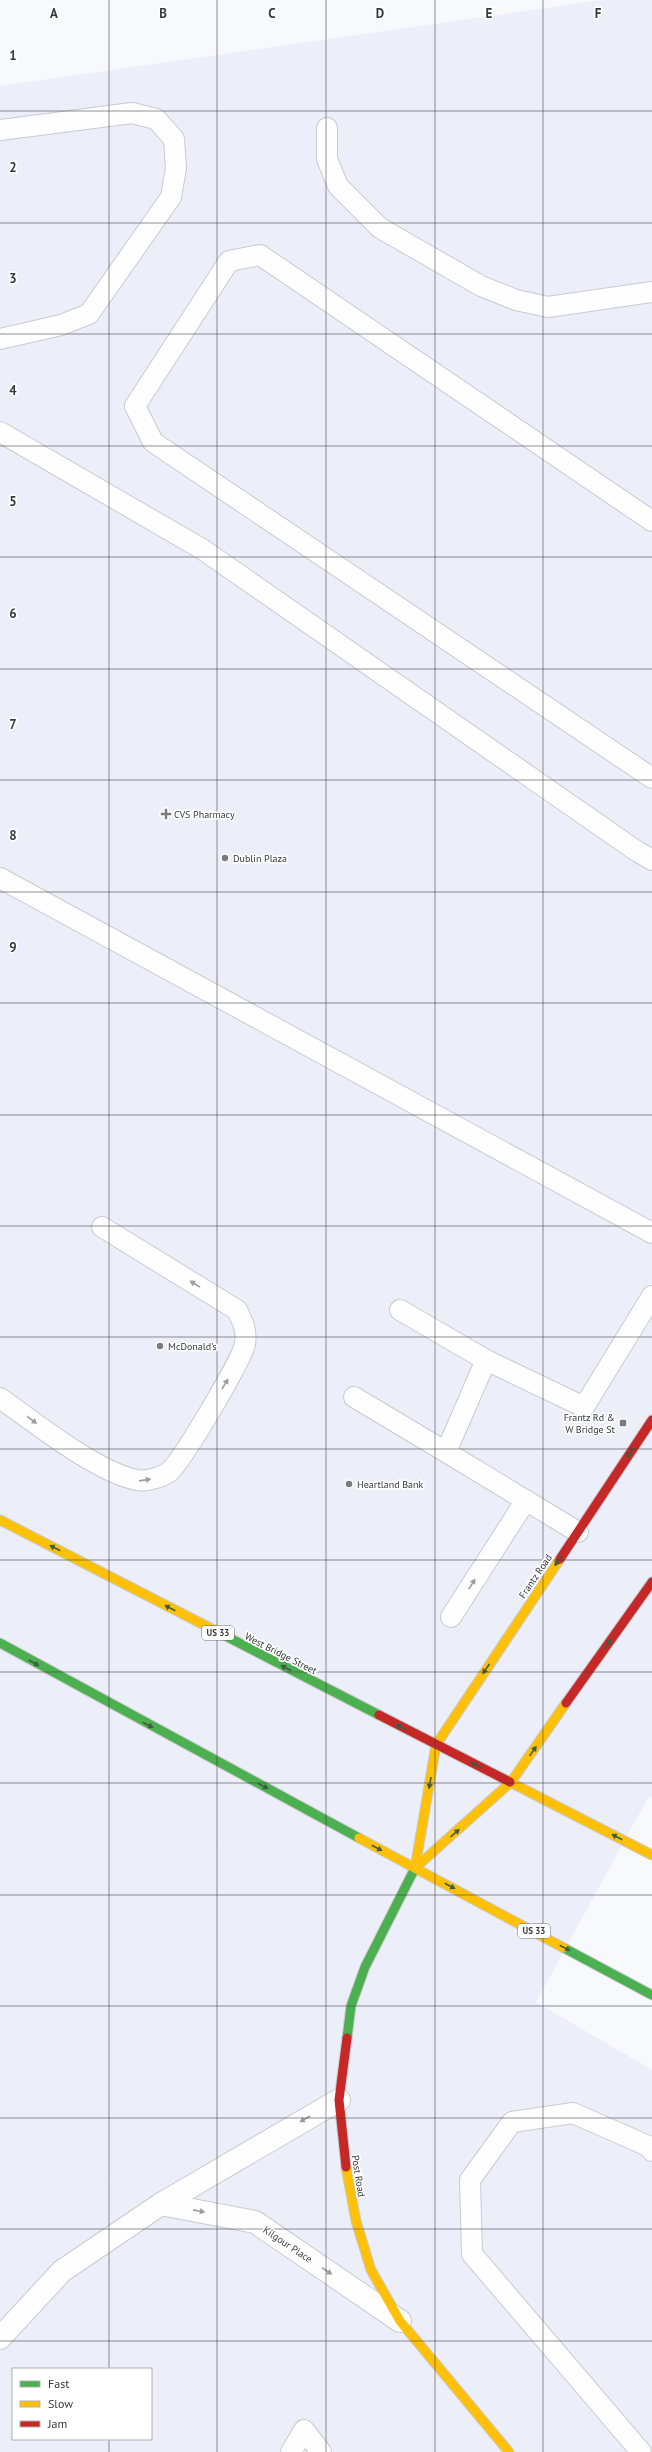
<svg xmlns="http://www.w3.org/2000/svg" width="652" height="2452" font-family="'PT Sans',sans-serif">
	<style>
		.built { fill: #eceef9; fill-rule: evenodd }
		.green { fill: #eceefa }
		.lines { fill: none; stroke-linecap: round; stroke-linejoin: round }
		.lane-casing { stroke: #cacbce; stroke-width: 22 }
		.street-casing { stroke: #cacbce; stroke-width: 24 }
		.fast-casing { stroke: #cacbce; stroke-width: 11 }
		.slow-casing { stroke: #cacbce; stroke-width: 11 }
		.jam-casing { stroke: #cacbce; stroke-width: 11 }
		.lane { stroke: #fefeff; stroke-width: 20 }
		.street { stroke: #fefeff; stroke-width: 22 }
		.fast { stroke: #4caf50; stroke-width: 9 }
		.slow { stroke: #ffc107; stroke-width: 9 }
		.jam { stroke: #c62828; stroke-width: 9 }
		.oneway { fill: #9a9b9e }
		.oneway2 { fill: #3d5c43 }
		.grid { fill: none; stroke: #37383d; stroke-width: 1; stroke-opacity: 0.55 }
		.poi-dot { fill: #7b7c80; stroke: #fff; stroke-width: 1.5 }
		.labels { text-anchor: middle; stroke-width: 3.5; stroke-linejoin: round; paint-order: stroke }
		.shield { fill: #fff; stroke: #737477; stroke-width: 1 }
		.shield-label { font-size: 9px; font-weight: bold; fill: #37383d }
		.poi-label { font-size: 10px; fill: #37383d; stroke: #fff; text-anchor: start }
		.street-label { font-size: 10px; fill: #37383d; stroke: #fff }
		.grid-label { font-size: 13px; text-anchor: middle; font-weight: bold; fill: #37383d; stroke: #fff; stroke-width: 3.5; stroke-linejoin: round; paint-order: stroke }
	</style>
	<rect width="100%" height="100%" fill="#f8f9fc"/>
	<path class="built" d="M 602,0 L 652,0 L 652,1691 L 632,1681 L 616,1746 L 649,1796 L 536,2002 L 652,2070 L 652,2452 L 0,2452 L 0,2281 L 97,2189 L 231,2130 L 253,2112 L 277,1878 L 0,1726 L 0,86 ZM 13,2369 L 151,2369 L 151,2439 L 13,2439 Z"/>
	<g class="green">
		<polygon points="632,1681 652,1691 652,1798 649,1796 616,1746"/>
		<polygon points="0,1726 277,1878 288,1891 253,2112 231,2130 97,2189 0,2281"/>
	</g>
	<g class="lines">
		<defs>
			<g id="lane">
				<polyline points="327,128 327,159 338,186 380,228 481,286 516,300 548,307 652,292"/>
				<polyline points="0,130 132,113 156,119 174,139 176,168 171,197 89,314 61,325 0,339"/>
				<polyline points="0,432 202,549 635,850 652,860"/>
				<polyline points="652,521 260,255 229,261 135,406 153,442 652,778"/>
				<polyline points="0,878 652,1233"/>
				<polyline points="400,1310 486,1360"/>
				<polyline points="354,1397 446,1452"/>
				<path d="M 0,1398 C 34,1422 98,1473 137,1480 C 146,1482 162,1477 169,1472 C 182,1461 242,1360 245,1344 C 247,1330 243,1322 237,1310 L 102,1227"/>
				<polyline points="578,1532 446,1452 486,1360 584,1407 652,1296"/>
				<polyline points="451,1617 526,1500"/>
				<polyline points="291,2452 304,2430 321,2452"/>
				<polyline points="641,2452 472,2254 470,2180 512,2122 573,2113 648,2146 652,2151"/>
			</g>
			<g id="street">
				<polyline points="161,2204 255,2222 400,2321"/>
				<polyline points="0,2338 62,2271 161,2204 339,2100"/>
			</g>
			<g id="fast">
				<polyline points="216,1631 379,1715"/>
				<polyline points="0,1643 359,1838"/>
				<polyline points="564,1948 652,1995"/>
				<polyline points="347,2038 351,2006 365,1967 415,1868"/>
			</g>
			<g id="slow">
				<polyline points="0,1520 216,1631"/>
				<polyline points="510,1782 652,1855"/>
				<polyline points="359,1838 564,1948"/>
				<polyline points="415,1868 436,1745 560,1559"/>
				<polyline points="415,1868 511,1782 566,1703"/>
				<polyline points="346,2167 356,2221 371,2270 400,2321 509,2452"/>
			</g>
			<g id="jam">
				<polyline points="560,1559 652,1420"/>
				<polyline points="566,1703 652,1582"/>
				<polyline points="379,1715 510,1782"/>
				<polyline points="346,2167 339,2100 347,2038"/>
			</g>
		</defs>
		<use href="#lane" class="lane-casing"/>
		<use href="#street" class="street-casing"/>
		<use href="#fast" class="fast-casing"/>
		<use href="#slow" class="slow-casing"/>
		<use href="#jam" class="jam-casing"/>
		<use href="#lane" class="lane"/>
		<use href="#street" class="street"/>
		<use href="#fast" class="fast"/>
		<use href="#slow" class="slow"/>
		<use href="#jam" class="jam"/>
	</g>
	<defs><path id="oneway-solid" d="M-6-.8H1V-3.2L6.5 0L1 3.2V.8H-6Z"/></defs>
	<g class="oneway">
		<use href="#oneway-solid" transform="translate(195 1284) rotate(-148)"/>
		<use href="#oneway-solid" transform="translate(225 1384) rotate(-59)"/>
		<use href="#oneway-solid" transform="translate(32 1420) rotate(36)"/>
		<use href="#oneway-solid" transform="translate(145 1480) rotate(-8)"/>
		<use href="#oneway-solid" transform="translate(472 1584) rotate(-58)"/>
		<use href="#oneway-solid" transform="translate(305 2119) rotate(150)"/>
		<use href="#oneway-solid" transform="translate(199 2211) rotate(11)"/>
		<use href="#oneway-solid" transform="translate(327 2271) rotate(34)"/>
	</g>
	<g class="oneway2">
		<use href="#oneway-solid" transform="translate(630 1453) rotate(124)"/>
		<use href="#oneway-solid" transform="translate(55 1548) rotate(-153)"/>
		<use href="#oneway-solid" transform="translate(558 1561) rotate(124)"/>
		<use href="#oneway-solid" transform="translate(170 1608) rotate(-153)"/>
		<use href="#oneway-solid" transform="translate(608 1644) rotate(-55)"/>
		<use href="#oneway-solid" transform="translate(34 1663) rotate(30)"/>
		<use href="#oneway-solid" transform="translate(286 1668) rotate(-153)"/>
		<use href="#oneway-solid" transform="translate(486 1669) rotate(124)"/>
		<use href="#oneway-solid" transform="translate(148 1725) rotate(28)"/>
		<use href="#oneway-solid" transform="translate(401 1727) rotate(-153)"/>
		<use href="#oneway-solid" transform="translate(533 1751) rotate(-55)"/>
		<use href="#oneway-solid" transform="translate(476 1765) rotate(-153)"/>
		<use href="#oneway-solid" transform="translate(430 1783) rotate(100)"/>
		<use href="#oneway-solid" transform="translate(263 1786) rotate(28)"/>
		<use href="#oneway-solid" transform="translate(455 1833) rotate(-42)"/>
		<use href="#oneway-solid" transform="translate(617 1837) rotate(-153)"/>
		<use href="#oneway-solid" transform="translate(377 1848) rotate(28)"/>
		<use href="#oneway-solid" transform="translate(450 1886) rotate(28)"/>
		<use href="#oneway-solid" transform="translate(565 1948) rotate(28)"/>
	</g>
	<path class="grid" d="M 109,0 L 109,2369M 217,0 L 217,2452M 326,0 L 326,2452M 435,0 L 435,2452M 543,0 L 543,2452M 0,111 L 652,111M 0,223 L 652,223M 0,334 L 652,334M 0,446 L 652,446M 0,557 L 652,557M 0,669 L 652,669M 0,780 L 652,780M 0,892 L 652,892M 0,1003 L 652,1003M 0,1115 L 652,1115M 0,1226 L 652,1226M 0,1337 L 652,1337M 0,1449 L 652,1449M 0,1560 L 652,1560M 0,1672 L 652,1672M 0,1783 L 652,1783M 0,1895 L 652,1895M 0,2006 L 652,2006M 0,2118 L 652,2118M 0,2229 L 652,2229M 0,2341 L 652,2341M 109,2439 L 109,2452"/>
	<g class="poi-dot">
		<path d="M164 808h4v4h4v4h-4v4h-4v-4h-4v-4h4z"/>
		<circle cx="225" cy="858" r="4"/>
		<circle cx="160" cy="1346" r="4"/>
		<rect x="619" y="1419" width="8" height="8" rx="2"/>
		<circle cx="349" cy="1484" r="4"/>
	</g>
	<g class="labels">
		<g class="shield">
			<rect x="202" y="1626" width="32" height="14" rx="3"/>
			<rect x="518" y="1924" width="32" height="14" rx="3"/>
		</g>
		<g class="shield-label">
			<text x="218" y="1636">US 33</text>
			<text x="534" y="1934">US 33</text>
		</g>
		<g class="poi-label">
			<text x="174" y="818">CVS Pharmacy</text>
			<text x="233" y="862">Dublin Plaza</text>
			<text x="168" y="1350">McDonald's</text>
			<text x="615" y="1421" text-anchor="end">Frantz Rd &amp;<tspan x="615" dy="12">W Bridge St</tspan></text>
			<text x="357" y="1488">Heartland Bank</text>
		</g>
		<g class="street-label">
			<text transform="translate(535 1576) rotate(-56)" y="4">Frantz Road</text>
			<text transform="translate(281 1653) rotate(27)" y="4">West Bridge Street</text>
			<text transform="translate(359 2176) rotate(81)" y="4">Post Road</text>
			<text transform="translate(288 2244) rotate(34)" y="4">Kilgour Place</text>
		</g>
	</g>
	<g class="grid-label">
		<text x="54" y="18">A</text>
		<text x="163" y="18">B</text>
		<text x="272" y="18">C</text>
		<text x="380" y="18">D</text>
		<text x="489" y="18">E</text>
		<text x="598" y="18">F</text>
		<text x="13" y="60">1</text>
		<text x="13" y="172">2</text>
		<text x="13" y="283">3</text>
		<text x="13" y="395">4</text>
		<text x="13" y="506">5</text>
		<text x="13" y="618">6</text>
		<text x="13" y="729">7</text>
		<text x="13" y="840">8</text>
		<text x="13" y="952">9</text>
	</g>
	<rect x="12" y="2368" width="140" height="72" fill="#ffffff" stroke="#afafb1"/>
	<rect x="20" y="2381" width="20" height="6" fill="#4caf50" stroke="#afafb1"/>
	<text x="48" y="2388" font-size="12" fill="#37383d">Fast</text>
	<rect x="20" y="2401" width="20" height="6" fill="#ffc107" stroke="#afafb1"/>
	<text x="48" y="2408" font-size="12" fill="#37383d">Slow</text>
	<rect x="20" y="2421" width="20" height="6" fill="#c62828" stroke="#afafb1"/>
	<text x="48" y="2428" font-size="12" fill="#37383d">Jam</text>
</svg>
